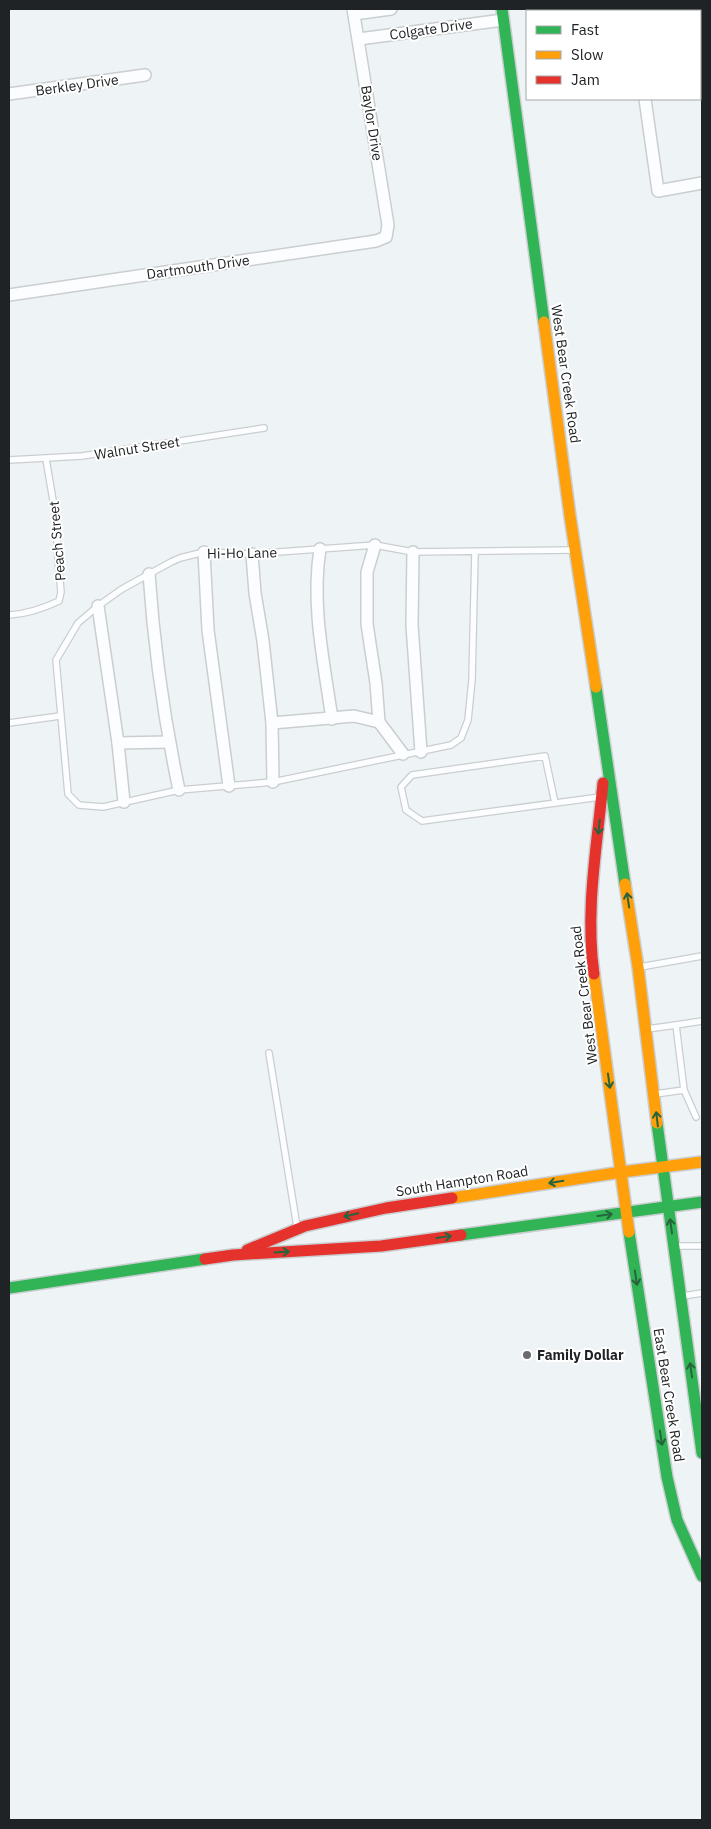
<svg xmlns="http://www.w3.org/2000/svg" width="711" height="1829" font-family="'IBM Plex Sans',sans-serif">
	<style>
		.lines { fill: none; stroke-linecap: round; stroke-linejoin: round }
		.lane-casing { stroke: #caced0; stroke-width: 8 }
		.street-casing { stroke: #caced0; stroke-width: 14 }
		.fast-casing { stroke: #caced0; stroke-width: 14 }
		.slow-casing { stroke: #caced0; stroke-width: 14 }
		.jam-casing { stroke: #caced0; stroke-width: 14 }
		.lane { stroke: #fcfdfe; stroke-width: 5.5 }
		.street { stroke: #fcfdfe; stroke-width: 11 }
		.fast { stroke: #30b455; stroke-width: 11 }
		.slow { stroke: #ff9f0a; stroke-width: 11 }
		.jam { stroke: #e5322d; stroke-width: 11 }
		.oneway { stroke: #27643b }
		.poi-dot { fill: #686c6e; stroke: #fff; stroke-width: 2 }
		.labels { text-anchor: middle; stroke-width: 4; stroke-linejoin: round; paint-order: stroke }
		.street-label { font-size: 14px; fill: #202325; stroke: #fff }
		.poi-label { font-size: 14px; font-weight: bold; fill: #202325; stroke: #fff; text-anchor: start }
	</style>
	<rect width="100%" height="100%" fill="#eef3f6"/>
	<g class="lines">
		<defs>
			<g id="lane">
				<polyline points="9,460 82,456 264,428"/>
				<polyline points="475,552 472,680 468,720 461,738 451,745 273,782 179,790 103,807 79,805 68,794 56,660 78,623 98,606 122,589 171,562 180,558 204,552 252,554 375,545 413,552 575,550"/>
				<path d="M 9,615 C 27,614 42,609 59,601 L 61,592 L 58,559 L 56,518 L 46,459"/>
				<polyline points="9,723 60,716"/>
				<polyline points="555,803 545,756 412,775 401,787 406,810 422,821 600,797"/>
				<polyline points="640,967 702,956"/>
				<polyline points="676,1025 702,1021"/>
				<polyline points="647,1029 676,1025 684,1090"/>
				<polyline points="269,1053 297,1227"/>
				<polyline points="655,1094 684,1090 696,1117"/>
				<polyline points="674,1246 702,1246"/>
				<polyline points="683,1296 702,1293"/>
			</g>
			<g id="street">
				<polyline points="632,9 633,11"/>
				<polyline points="354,14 391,9"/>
				<polyline points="359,39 503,20"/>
				<polyline points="9,94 145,75"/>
				<polyline points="645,99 658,191 702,183"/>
				<polyline points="9,295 376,241 386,237 388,225 353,9"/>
				<polyline points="375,545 367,572 367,624 376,683 379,722 403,754"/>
				<path d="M 320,549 C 311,605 324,663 332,719"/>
				<polyline points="204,552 208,630 229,786"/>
				<polyline points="413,552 412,625 421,752"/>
				<polyline points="252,554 255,593 263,641 272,723 273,782"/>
				<path d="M 149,574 C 154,647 164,719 179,790"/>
				<polyline points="98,606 118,743 124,802"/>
				<polyline points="272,723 354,716 379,722"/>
				<polyline points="118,743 169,742"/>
			</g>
			<g id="fast">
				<polyline points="502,9 544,322"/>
				<polyline points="596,687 625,884"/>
				<polyline points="657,1123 702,1453"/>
				<polyline points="629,1232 667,1477 677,1520 702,1576"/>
				<polyline points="461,1235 702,1202"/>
				<polyline points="9,1288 205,1259"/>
			</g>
			<g id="slow">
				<polyline points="544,322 570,516 596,687"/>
				<polyline points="625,884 638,967 657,1123"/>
				<polyline points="594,974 629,1232"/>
				<polyline points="452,1198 622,1172 702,1162"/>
			</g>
			<g id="jam">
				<path d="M 594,974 C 585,911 597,846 603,783"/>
				<polyline points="247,1250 305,1226 386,1208 452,1198"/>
				<polyline points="205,1259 233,1255 381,1246 461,1235"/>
			</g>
		</defs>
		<use href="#lane" class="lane-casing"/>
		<use href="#street" class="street-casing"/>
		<use href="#fast" class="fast-casing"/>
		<use href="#slow" class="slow-casing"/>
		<use href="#jam" class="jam-casing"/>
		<use href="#lane" class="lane"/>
		<use href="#street" class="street"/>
		<use href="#fast" class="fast"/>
		<use href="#slow" class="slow"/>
		<use href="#jam" class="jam"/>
	</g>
	<defs><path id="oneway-shaft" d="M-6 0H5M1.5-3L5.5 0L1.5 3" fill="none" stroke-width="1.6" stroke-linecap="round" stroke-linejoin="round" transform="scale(1.25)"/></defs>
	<g class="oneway">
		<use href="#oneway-shaft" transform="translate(599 827) rotate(96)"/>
		<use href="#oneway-shaft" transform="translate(628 900) rotate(-99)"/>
		<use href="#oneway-shaft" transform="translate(609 1081) rotate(82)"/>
		<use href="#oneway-shaft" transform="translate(657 1119) rotate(-97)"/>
		<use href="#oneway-shaft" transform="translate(556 1182) rotate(171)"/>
		<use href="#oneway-shaft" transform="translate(351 1215) rotate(167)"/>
		<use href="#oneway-shaft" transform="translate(605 1215) rotate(-8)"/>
		<use href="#oneway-shaft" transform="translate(671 1226) rotate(-98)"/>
		<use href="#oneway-shaft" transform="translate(444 1237) rotate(-8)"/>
		<use href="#oneway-shaft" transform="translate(282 1252) rotate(-4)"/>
		<use href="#oneway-shaft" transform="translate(636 1278) rotate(81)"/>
		<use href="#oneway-shaft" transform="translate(691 1370) rotate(-98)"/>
		<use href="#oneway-shaft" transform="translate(661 1438) rotate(81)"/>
	</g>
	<circle class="poi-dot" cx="527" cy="1355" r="5"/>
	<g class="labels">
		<g class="street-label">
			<text transform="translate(431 29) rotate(-8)" y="5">Colgate Drive</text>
			<text transform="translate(77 85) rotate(-8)" y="5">Berkley Drive</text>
			<text transform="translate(372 123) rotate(81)" y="5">Baylor Drive</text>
			<text transform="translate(198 267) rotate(-8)" y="5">Dartmouth Drive</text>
			<text transform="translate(566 374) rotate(82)" y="5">West Bear Creek Road</text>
			<text transform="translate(137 448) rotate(-9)" y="5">Walnut Street</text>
			<text transform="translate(57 541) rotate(-95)" y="5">Peach Street</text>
			<text transform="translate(242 553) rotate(-1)" y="5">Hi-Ho Lane</text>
			<text transform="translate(584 995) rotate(-97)" y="5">West Bear Creek Road</text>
			<text transform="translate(462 1181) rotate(-9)" y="5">South Hampton Road</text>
			<text transform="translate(669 1395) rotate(81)" y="5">East Bear Creek Road</text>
		</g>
		<g class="poi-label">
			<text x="537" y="1360">Family Dollar</text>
		</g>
	</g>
	<rect width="711" height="1829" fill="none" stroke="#202325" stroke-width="20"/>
	<rect x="526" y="10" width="175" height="90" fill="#ffffff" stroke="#a6a7a8"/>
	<rect x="536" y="26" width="25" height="8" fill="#30b455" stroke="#a6a7a8"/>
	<text x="571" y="35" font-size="15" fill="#202325">Fast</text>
	<rect x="536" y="51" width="25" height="8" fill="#ff9f0a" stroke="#a6a7a8"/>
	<text x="571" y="60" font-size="15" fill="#202325">Slow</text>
	<rect x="536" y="76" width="25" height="8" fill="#e5322d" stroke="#a6a7a8"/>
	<text x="571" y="85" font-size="15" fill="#202325">Jam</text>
</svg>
